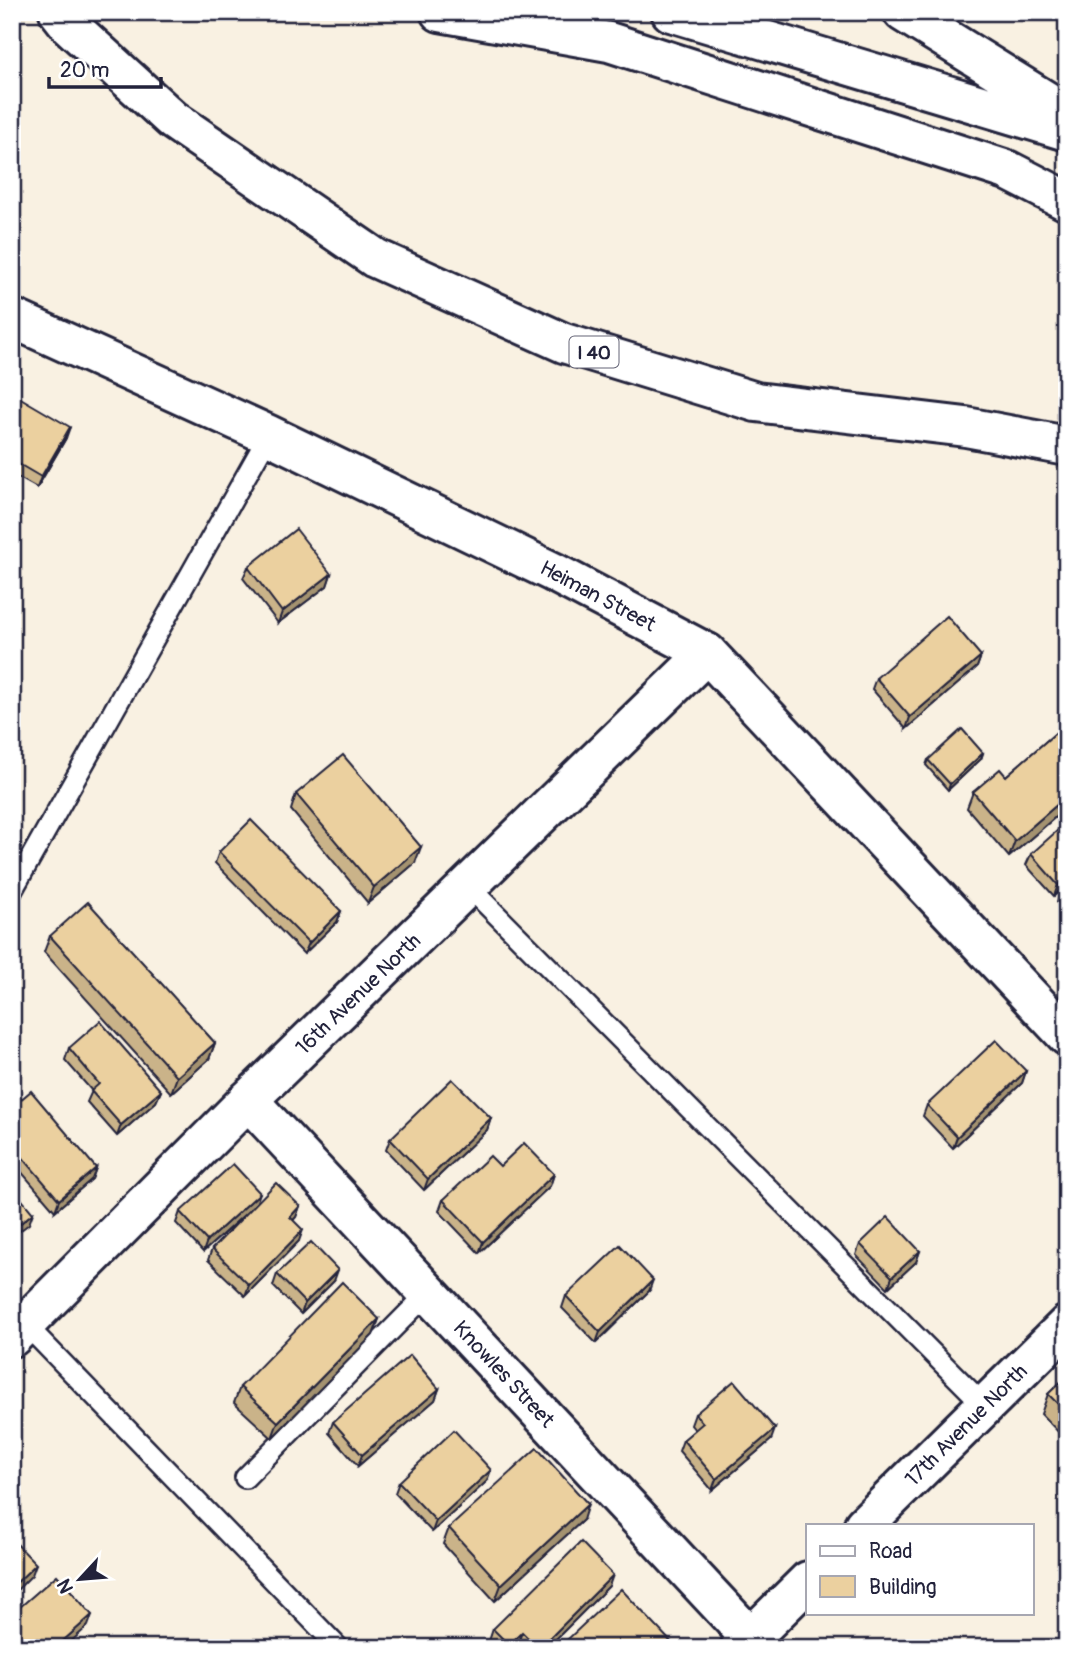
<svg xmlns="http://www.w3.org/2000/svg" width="1079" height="1660" font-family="Pangolin,sans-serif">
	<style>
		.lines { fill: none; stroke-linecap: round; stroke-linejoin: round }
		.lane-casing { stroke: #22223b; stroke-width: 24 }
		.street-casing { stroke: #22223b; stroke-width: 44 }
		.highway-casing { stroke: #22223b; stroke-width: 44 }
		.lane { stroke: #fff; stroke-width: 19 }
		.street { stroke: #fff; stroke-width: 38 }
		.highway { stroke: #fff; stroke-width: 38 }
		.wall { fill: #cab389; stroke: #22223b; stroke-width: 2 }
		.shaded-wall { fill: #a4926f; stroke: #22223b; stroke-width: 2 }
		.building { fill: #ebd09f; stroke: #22223b; stroke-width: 2 }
		.labels { text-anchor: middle; stroke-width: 5; stroke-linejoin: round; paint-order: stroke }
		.shield { fill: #fff; stroke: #646476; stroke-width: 2 }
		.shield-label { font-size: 19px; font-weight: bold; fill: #22223b }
		.street-label { font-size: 21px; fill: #22223b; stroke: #fff }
	</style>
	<rect width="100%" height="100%" fill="#f9f1e2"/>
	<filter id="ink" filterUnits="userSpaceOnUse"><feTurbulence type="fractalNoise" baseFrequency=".0143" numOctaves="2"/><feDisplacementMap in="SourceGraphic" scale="14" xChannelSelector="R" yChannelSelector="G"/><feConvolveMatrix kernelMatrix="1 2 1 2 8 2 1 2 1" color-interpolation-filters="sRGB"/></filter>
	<g filter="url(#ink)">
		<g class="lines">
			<defs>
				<g id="lane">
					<polyline points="468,886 985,1406"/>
					<polyline points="12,891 269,435"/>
					<polyline points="26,1325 339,1648"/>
					<polyline points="245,1478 428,1293"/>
				</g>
				<g id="street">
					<polyline points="12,318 269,435 553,572 707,653 1067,1036"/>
					<polyline points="248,1100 760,1648"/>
					<polyline points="12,1337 248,1100 707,653"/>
					<polyline points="864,1525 1067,1325"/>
					<polyline points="740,1648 808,1581"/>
				</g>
				<g id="highway">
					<polyline points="59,12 70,26 173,120 375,258 564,343 756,402 966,427 1067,446"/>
					<polyline points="440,12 609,42 1007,170 1067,201"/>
					<polyline points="671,12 1067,131"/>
					<polyline points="903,12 1067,114"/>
				</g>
			</defs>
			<use href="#lane" class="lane-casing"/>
			<use href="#street" class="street-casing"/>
			<use href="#highway" class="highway-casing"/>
			<use href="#lane" class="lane"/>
			<use href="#street" class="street"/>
			<use href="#highway" class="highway"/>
		</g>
		<g class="wall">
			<polygon points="12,393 66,438 37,488 12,474"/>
			<polygon points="248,567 331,574 327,586 278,623 243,578"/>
			<polygon points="981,656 977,667 906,729 872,689 876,678"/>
			<polygon points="1067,723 1067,807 1009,857 967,808 973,792 1006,776"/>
			<polygon points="983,753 981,759 948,790 926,765 928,760"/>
			<polygon points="296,794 415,863 368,903 291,810"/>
			<polygon points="219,852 341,911 337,922 304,954 215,863"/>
			<polygon points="1031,854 1067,884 1054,896 1026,865"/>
			<polygon points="1067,886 1067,913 1057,903 1061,892"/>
			<polygon points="50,936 120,938 215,1043 209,1059 171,1093 44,952"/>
			<polygon points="69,1048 161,1091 156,1102 117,1136 87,1102 92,1091 65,1060"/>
			<polygon points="1026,1071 1022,1083 953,1148 923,1116 927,1105"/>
			<polygon points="12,1107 96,1168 92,1179 55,1211 12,1161"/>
			<polygon points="491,1118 487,1130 424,1190 386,1150 390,1139"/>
			<polygon points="500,1166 554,1174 550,1186 479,1253 439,1211 443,1200"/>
			<polygon points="256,1203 300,1206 296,1217 293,1220 299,1241 245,1296 208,1260 212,1249 251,1209 203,1252 176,1223 180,1212"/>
			<polygon points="860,1244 920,1251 916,1262 888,1288 856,1255"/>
			<polygon points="277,1274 334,1281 301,1314 273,1286"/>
			<polygon points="649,1291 596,1343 562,1308 566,1296"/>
			<polygon points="379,1319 373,1335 272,1438 234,1403 240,1387"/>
			<polygon points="1067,1376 1067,1441 1041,1414 1048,1394"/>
			<polygon points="439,1389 435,1400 358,1466 329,1433 333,1422"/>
			<polygon points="695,1414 771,1440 712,1490 679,1451 683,1440 695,1430 691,1425"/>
			<polygon points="487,1481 432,1532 395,1493 399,1482"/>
			<polygon points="583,1520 495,1601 443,1544 449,1528"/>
			<polygon points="609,1586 547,1648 522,1648 518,1643 513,1648 496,1648 489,1641 493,1629"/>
			<polygon points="567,1640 670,1648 565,1648"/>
		</g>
		<g class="shaded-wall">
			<polygon points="70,427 66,438 37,488 41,477"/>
			<polygon points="331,574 327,586 278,623 282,612"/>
			<polygon points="981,656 977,667 906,729 910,717"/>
			<polygon points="983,753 981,759 948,790 950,784"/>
			<polygon points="1067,796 1067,807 1009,857 1015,841"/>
			<polygon points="421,847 415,863 368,903 374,887"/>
			<polygon points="1067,877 1067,884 1054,896 1058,885"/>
			<polygon points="341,911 337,922 304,954 309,943"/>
			<polygon points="215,1043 209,1059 171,1093 177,1077"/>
			<polygon points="1026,1071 1022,1083 953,1148 957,1137"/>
			<polygon points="161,1091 156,1102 117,1136 121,1125"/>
			<polygon points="491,1118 487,1130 424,1190 428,1179"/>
			<polygon points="96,1168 92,1179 55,1211 59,1200"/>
			<polygon points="554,1174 550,1186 479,1253 483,1242"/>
			<polygon points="260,1193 256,1204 203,1252 207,1241"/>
			<polygon points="300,1206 296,1217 286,1228 290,1217"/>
			<polygon points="33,1213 29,1224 12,1237 12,1230"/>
			<polygon points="303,1230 299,1241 245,1296 249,1285"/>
			<polygon points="920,1251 916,1262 888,1288 892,1277"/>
			<polygon points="338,1270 334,1281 301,1314 305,1303"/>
			<polygon points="653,1280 649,1291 596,1343 600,1332"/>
			<polygon points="379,1319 373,1335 272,1438 278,1422"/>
			<polygon points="439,1389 435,1400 358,1466 362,1455"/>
			<polygon points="775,1429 771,1440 712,1490 716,1479"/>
			<polygon points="491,1470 487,1481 432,1532 436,1521"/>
			<polygon points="588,1504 583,1520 495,1601 501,1585"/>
			<polygon points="36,1564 32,1575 12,1595 12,1587"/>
			<polygon points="613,1575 609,1586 547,1648 540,1648"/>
			<polygon points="92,1615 88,1626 64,1648 55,1648"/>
			<polygon points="522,1632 518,1643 513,1648 508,1648 509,1645"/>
		</g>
		<g class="building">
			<polygon points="12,393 70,427 41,477 12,460"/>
			<polygon points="296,529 331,574 282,612 248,567"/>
			<polygon points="947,616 981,656 910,717 876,678"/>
			<polygon points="1067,723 1067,796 1015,841 973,792 1000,769 1006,776"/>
			<polygon points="962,729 983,753 950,784 928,760"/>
			<polygon points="343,755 421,847 374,887 296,794"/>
			<polygon points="251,820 341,911 309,943 219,852"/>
			<polygon points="1067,822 1067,877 1058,885 1031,854"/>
			<polygon points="1067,886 1067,898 1061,892"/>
			<polygon points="88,902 215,1043 177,1077 50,936"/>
			<polygon points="100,1021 161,1091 121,1125 91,1091 99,1084 69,1048"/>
			<polygon points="996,1040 1026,1071 957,1137 927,1105"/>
			<polygon points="452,1079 491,1118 428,1179 390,1139"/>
			<polygon points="31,1091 96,1168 59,1200 12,1145 12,1107"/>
			<polygon points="524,1143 554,1174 483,1242 443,1200 490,1156 500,1166"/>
			<polygon points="233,1164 260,1193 207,1241 180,1212"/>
			<polygon points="276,1183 300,1206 290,1217 303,1230 249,1285 212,1249"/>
			<polygon points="12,1188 33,1213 12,1230"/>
			<polygon points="888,1217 920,1251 892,1277 860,1244"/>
			<polygon points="311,1242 338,1270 305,1303 277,1274"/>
			<polygon points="620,1245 653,1280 600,1332 566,1296"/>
			<polygon points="342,1282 379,1319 278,1422 240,1387"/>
			<polygon points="410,1355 439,1389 362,1455 333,1422"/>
			<polygon points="1067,1376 1067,1413 1048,1394"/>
			<polygon points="734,1381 775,1429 716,1479 683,1440 703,1423 695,1414"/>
			<polygon points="454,1430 491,1470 436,1521 399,1482"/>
			<polygon points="537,1448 588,1504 501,1585 449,1528"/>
			<polygon points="12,1539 36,1564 12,1587"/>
			<polygon points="581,1542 613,1575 540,1648 538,1648 522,1632 509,1645 493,1629"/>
			<polygon points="57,1575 92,1615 55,1648 12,1648 12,1614"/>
			<polygon points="621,1589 672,1643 667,1648 574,1648 567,1640"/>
		</g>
	</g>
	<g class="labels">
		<rect class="shield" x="569.5" y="336.5" width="49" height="31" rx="5"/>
		<g class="shield-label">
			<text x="594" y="359">I 40</text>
		</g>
		<g class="street-label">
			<text transform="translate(598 596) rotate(28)" y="7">Heiman Street</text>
			<text transform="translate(358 994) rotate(-44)" y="7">16th Avenue North</text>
			<text transform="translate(504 1374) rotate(47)" y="7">Knowles Street</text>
			<text transform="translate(966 1425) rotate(-45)" y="7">17th Avenue North</text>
		</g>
	</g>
	<rect width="1079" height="1660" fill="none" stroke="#fff" stroke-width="42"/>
	<rect x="21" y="21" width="1037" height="1618" fill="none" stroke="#22223b" stroke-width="2.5" filter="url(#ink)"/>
	<rect x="806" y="1524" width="228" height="91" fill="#ffffff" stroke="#a7a7b1" stroke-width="2"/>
	<rect x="820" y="1546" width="35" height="10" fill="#ffffff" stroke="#a7a7b1" stroke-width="2"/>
	<text x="869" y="1558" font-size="21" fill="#22223b">Road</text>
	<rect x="820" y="1576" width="35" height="21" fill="#ebd09f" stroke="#a7a7b1" stroke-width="2"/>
	<text x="869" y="1594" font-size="21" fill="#22223b">Building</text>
	<g transform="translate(80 1579) rotate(244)" stroke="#ffffff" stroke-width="5" paint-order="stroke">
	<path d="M0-5L12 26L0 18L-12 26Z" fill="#22223b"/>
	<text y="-10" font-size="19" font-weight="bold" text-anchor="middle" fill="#22223b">N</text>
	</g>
	<path d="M49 77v10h112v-10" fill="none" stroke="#22223b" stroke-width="3.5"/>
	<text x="60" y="77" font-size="21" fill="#22223b" stroke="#ffffff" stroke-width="5" paint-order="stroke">20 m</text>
</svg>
